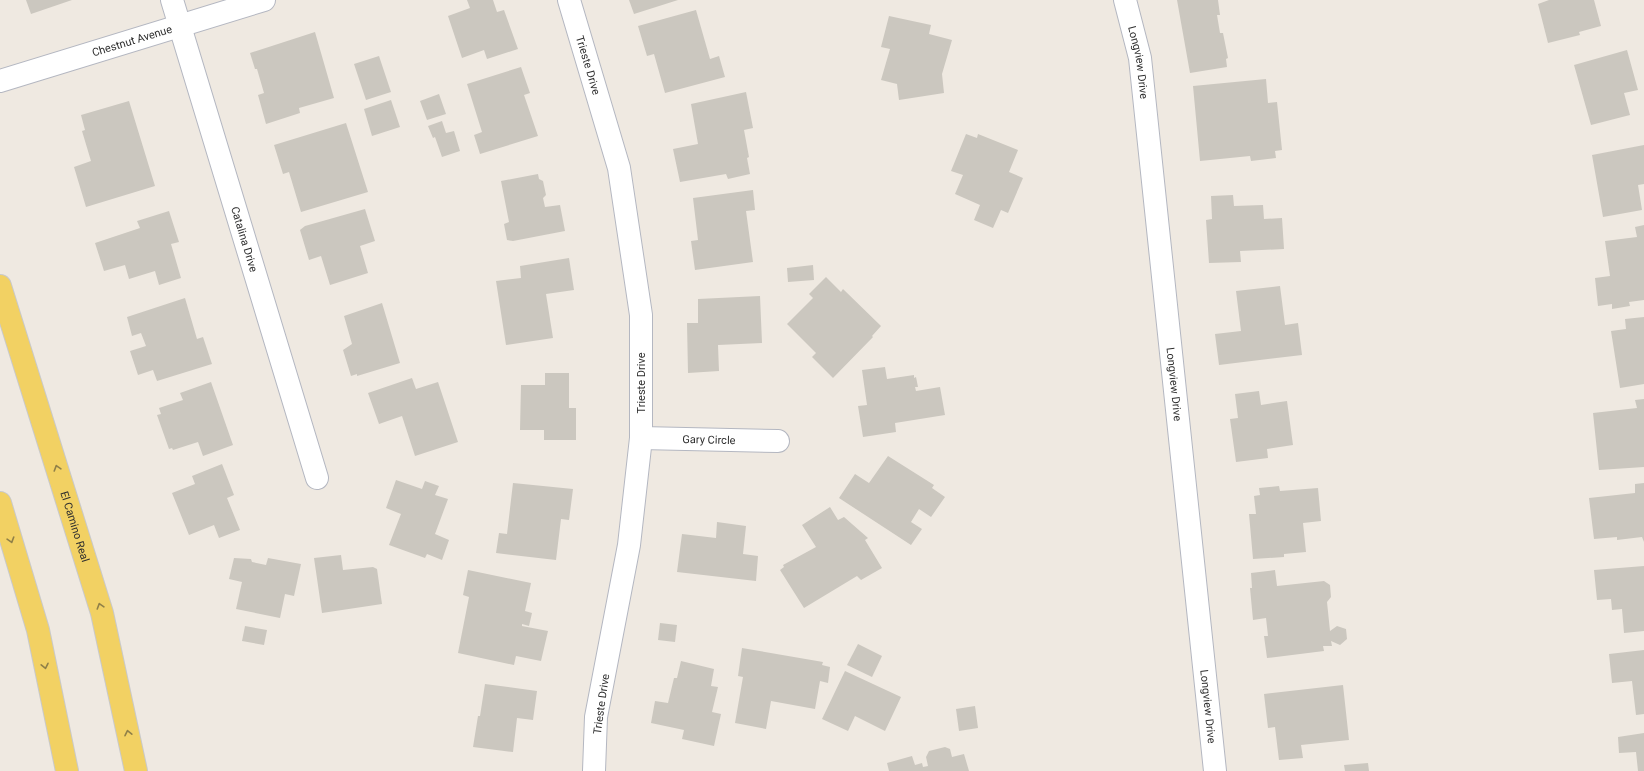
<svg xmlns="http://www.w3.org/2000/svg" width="1644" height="771" font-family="Roboto,sans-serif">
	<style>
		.building { fill: #cbc7bf }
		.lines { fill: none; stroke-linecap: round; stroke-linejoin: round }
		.minor-casing { stroke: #b4b7c1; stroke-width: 24 }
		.tertiary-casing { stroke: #b4b7c1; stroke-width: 24 }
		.primary-casing { stroke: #c9c9c9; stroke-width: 24 }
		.minor { stroke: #fff; stroke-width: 22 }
		.tertiary { stroke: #fff; stroke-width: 22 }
		.primary { stroke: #f2d163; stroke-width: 22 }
		.oneway { stroke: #908048 }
		.labels { text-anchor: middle; stroke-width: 3; stroke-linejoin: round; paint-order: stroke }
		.street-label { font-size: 11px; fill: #2e2e2e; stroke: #fff }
	</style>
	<rect width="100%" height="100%" fill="#efe9e1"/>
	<g class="building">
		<polygon points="26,0 72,0 31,14"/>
		<polygon points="467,0 493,0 497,12 504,10 518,49 487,59 484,50 462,58 448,16 470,8"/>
		<polygon points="629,0 678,0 634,14"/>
		<polygon points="1177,0 1218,0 1220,15 1217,15 1220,33 1223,33 1228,58 1226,59 1227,67 1190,73"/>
		<polygon points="1549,0 1594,0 1601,26 1579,32 1580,35 1548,43 1538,4"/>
		<polygon points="696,10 710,59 719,56 725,77 665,93 654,54 647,56 638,26"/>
		<polygon points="889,16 931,25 929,34 952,40 942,74 944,93 899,100 897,84 881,80 890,49 881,47"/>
		<polygon points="315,32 334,98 299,108 300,113 266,124 258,95 264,93 257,69 255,69 250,53"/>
		<polygon points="1627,50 1638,90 1624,93 1630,115 1591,125 1574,65"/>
		<polygon points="379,56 391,92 366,100 354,64"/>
		<polygon points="521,67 530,93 524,95 538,136 480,154 474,135 482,132 467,84"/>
		<polygon points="1266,79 1268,103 1277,102 1282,150 1275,151 1276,158 1251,161 1250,156 1200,161 1193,86"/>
		<polygon points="746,92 753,128 744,130 749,157 747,158 750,174 728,179 726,174 680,182 673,149 698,144 691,104"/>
		<polygon points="439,94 446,114 427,120 420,101"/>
		<polygon points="391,100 400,127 372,136 364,109"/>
		<polygon points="129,101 155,186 86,207 74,167 91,161 82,131 85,130 81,115"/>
		<polygon points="442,121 446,133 454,131 460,151 442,157 435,137 433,138 428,126"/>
		<polygon points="346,123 368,192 301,212 289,172 283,174 274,145"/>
		<polygon points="966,134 977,138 978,134 1018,150 1009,172 1023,178 1008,213 1001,210 993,228 974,220 980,205 955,194 963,175 951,171"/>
		<polygon points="1644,145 1644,184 1638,185 1642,210 1603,217 1592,155"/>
		<polygon points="538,174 539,179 543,181 546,195 543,198 545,207 560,205 565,231 513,241 507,240 504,224 509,222 501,181"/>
		<polygon points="753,190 755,210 746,211 753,262 695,270 691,241 698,240 693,198"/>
		<polygon points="1233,195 1234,206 1263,205 1264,219 1282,218 1284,249 1240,251 1241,262 1209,263 1206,220 1212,219 1211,196"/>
		<polygon points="365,209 375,241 360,246 368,273 330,285 321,256 309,260 300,230 305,226"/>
		<polygon points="169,211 179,242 171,244 181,278 159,285 155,271 129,279 125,265 104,271 95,243 140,228 137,221"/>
		<polygon points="1644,225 1644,300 1629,302 1630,306 1612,309 1612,304 1598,306 1595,278 1610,276 1605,241 1637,237 1635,227"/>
		<polygon points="569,258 574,290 546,294 553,338 506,345 496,281 521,278 520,266"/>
		<polygon points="813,265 814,280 788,282 787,268"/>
		<polygon points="826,277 841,292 843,289 881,326 872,336 873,337 833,378 812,357 816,353 787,324 813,298 809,294"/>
		<polygon points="1280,286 1285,325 1298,323 1302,355 1219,365 1215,334 1241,331 1236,291"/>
		<polygon points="760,296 762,343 718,345 719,371 688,373 687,323 698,323 698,299"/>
		<polygon points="185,298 197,339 203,337 212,364 157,381 153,370 138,375 130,351 146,346 141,333 132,336 127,317"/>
		<polygon points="382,303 400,363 357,376 357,374 351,376 343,350 352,344 344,316"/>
		<polygon points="1644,317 1644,384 1620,388 1611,331 1626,329 1625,319"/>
		<polygon points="885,367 887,379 914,375 914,378 916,377 918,387 915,387 916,391 940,387 945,415 895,423 896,432 863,437 858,406 867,405 862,370"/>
		<polygon points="545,373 569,373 569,408 576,408 576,440 544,440 544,430 520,430 521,385 545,385"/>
		<polygon points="412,378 416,389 438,382 458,442 415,456 402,416 379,424 368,393"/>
		<polygon points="211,382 233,445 203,456 198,442 173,450 172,448 169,449 157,415 161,414 159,408 183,400 180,393"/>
		<polygon points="1259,391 1261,405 1287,401 1293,445 1267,449 1268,458 1236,462 1230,419 1238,418 1235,394"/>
		<polygon points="1644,399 1644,467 1599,470 1593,413 1637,408 1635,400"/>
		<polygon points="888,456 934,485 932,488 945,497 931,517 919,509 911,522 922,529 911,545 839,498 855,474 869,483"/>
		<polygon points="222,464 234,495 227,498 240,530 219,538 214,525 189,535 172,493 195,484 192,476"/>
		<polygon points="396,480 422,489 425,481 439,486 435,495 448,499 435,534 449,540 442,560 427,554 425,558 389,545 401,514 386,508"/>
		<polygon points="513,483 573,489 569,520 561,519 556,560 496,553 499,533 507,534"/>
		<polygon points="1644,483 1644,542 1642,537 1617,540 1617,537 1594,539 1589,498 1635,493 1635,484"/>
		<polygon points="1279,486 1280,491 1318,488 1321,521 1303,523 1306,552 1284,554 1284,557 1253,559 1249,514 1256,514 1254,496 1260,495 1259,488"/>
		<polygon points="830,507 838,520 844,517 868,538 865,540 882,568 861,580 857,576 804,608 780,570 784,567 783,565 816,547 802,525"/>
		<polygon points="717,522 746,526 743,554 758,556 756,581 677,572 682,534 716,538"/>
		<polygon points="341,555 343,570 373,567 377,569 382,604 322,613 314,558"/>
		<polygon points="234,558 251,559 252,562 266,565 268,558 301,564 294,596 285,594 280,618 236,609 242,582 229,579"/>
		<polygon points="1644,566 1644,631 1624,633 1622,609 1612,610 1611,599 1597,600 1594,570"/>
		<polygon points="468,570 531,583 525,611 532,613 529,626 522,624 522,626 548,631 541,661 516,656 514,665 458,653 469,597 463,595"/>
		<polygon points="1275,570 1277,586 1324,581 1330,585 1331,597 1327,602 1330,631 1337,626 1346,629 1347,639 1340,645 1331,641 1332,646 1323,646 1324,651 1267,658 1264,636 1268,636 1266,618 1253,620 1250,588 1252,588 1251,573"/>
		<polygon points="660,623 677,625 675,642 658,640"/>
		<polygon points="245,626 267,630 264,645 242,641"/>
		<polygon points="858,644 882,656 872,677 847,665"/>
		<polygon points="742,648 823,662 822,665 830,667 828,683 820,681 815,709 771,701 766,729 735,723 743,677 738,676"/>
		<polygon points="1644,650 1644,714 1636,715 1632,681 1612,683 1609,654"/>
		<polygon points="681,661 714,669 711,686 718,687 712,712 721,714 714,746 682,739 684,730 651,723 655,701 668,703 674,678 677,678"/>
		<polygon points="845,671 901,697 885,731 855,716 848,731 822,719"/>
		<polygon points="485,684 537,691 533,720 517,718 513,752 473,747 478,716 480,716"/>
		<polygon points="1343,685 1349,740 1301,745 1303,758 1279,760 1275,727 1268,728 1264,694"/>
		<polygon points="975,706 978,728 959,731 956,709"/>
		<polygon points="1644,733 1644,771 1638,771 1636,752 1619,753 1618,737"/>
		<polygon points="945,747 950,749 952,757 964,754 969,771 889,771 887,763 912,756 915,765 922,763 923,767 928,766 926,757 929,751"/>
		<polygon points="1368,763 1369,771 1345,771 1344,765"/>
	</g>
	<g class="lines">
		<defs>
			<g id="minor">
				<path id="s1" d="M 172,0 L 317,478"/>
				<path id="s2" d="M 569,0 L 619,168 L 641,315 L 641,438 L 629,545 L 596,717 L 594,771"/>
				<path id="s3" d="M 1125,0 L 1140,58 L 1215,771"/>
				<path id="s4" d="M 641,438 L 778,441"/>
			</g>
			<g id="tertiary">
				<path id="s5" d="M 0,81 L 264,0"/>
			</g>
			<g id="primary">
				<path id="s6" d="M 0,286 L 102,613 L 136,771"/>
				<polyline points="0,503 38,630 67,771"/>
			</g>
		</defs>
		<use href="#minor" class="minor-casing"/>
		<use href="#tertiary" class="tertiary-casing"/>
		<use href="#primary" class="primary-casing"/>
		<use href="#minor" class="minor"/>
		<use href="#tertiary" class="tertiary"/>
		<use href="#primary" class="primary"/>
	</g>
	<defs><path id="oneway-chevron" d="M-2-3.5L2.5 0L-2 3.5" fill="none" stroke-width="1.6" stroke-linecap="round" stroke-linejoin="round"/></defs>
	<g class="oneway">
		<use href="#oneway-chevron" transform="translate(57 468) rotate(-107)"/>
		<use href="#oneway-chevron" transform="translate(11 540) rotate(73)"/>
		<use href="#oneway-chevron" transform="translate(100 606) rotate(-107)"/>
		<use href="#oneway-chevron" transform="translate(45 666) rotate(78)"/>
		<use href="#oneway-chevron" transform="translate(128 733) rotate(-102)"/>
	</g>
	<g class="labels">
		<g class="street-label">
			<text dy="4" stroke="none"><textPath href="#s5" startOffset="138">Chestnut Avenue</textPath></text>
			<text dy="4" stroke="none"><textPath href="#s3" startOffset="64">Longview Drive</textPath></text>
			<text dy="4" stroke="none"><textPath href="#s2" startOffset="68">Trieste Drive</textPath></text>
			<text dy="4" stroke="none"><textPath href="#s1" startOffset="250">Catalina Drive</textPath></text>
			<text transform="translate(641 383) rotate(-90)" y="4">Trieste Drive</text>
			<text dy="4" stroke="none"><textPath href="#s3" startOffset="388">Longview Drive</textPath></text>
			<text dy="4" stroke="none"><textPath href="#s4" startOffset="68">Gary Circle</textPath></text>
			<text dy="4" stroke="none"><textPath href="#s6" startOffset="252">El Camino Real</textPath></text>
			<text transform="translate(601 704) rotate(-82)" y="4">Trieste Drive</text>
			<text dy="4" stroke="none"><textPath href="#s3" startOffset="712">Longview Drive</textPath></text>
		</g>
	</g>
</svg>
